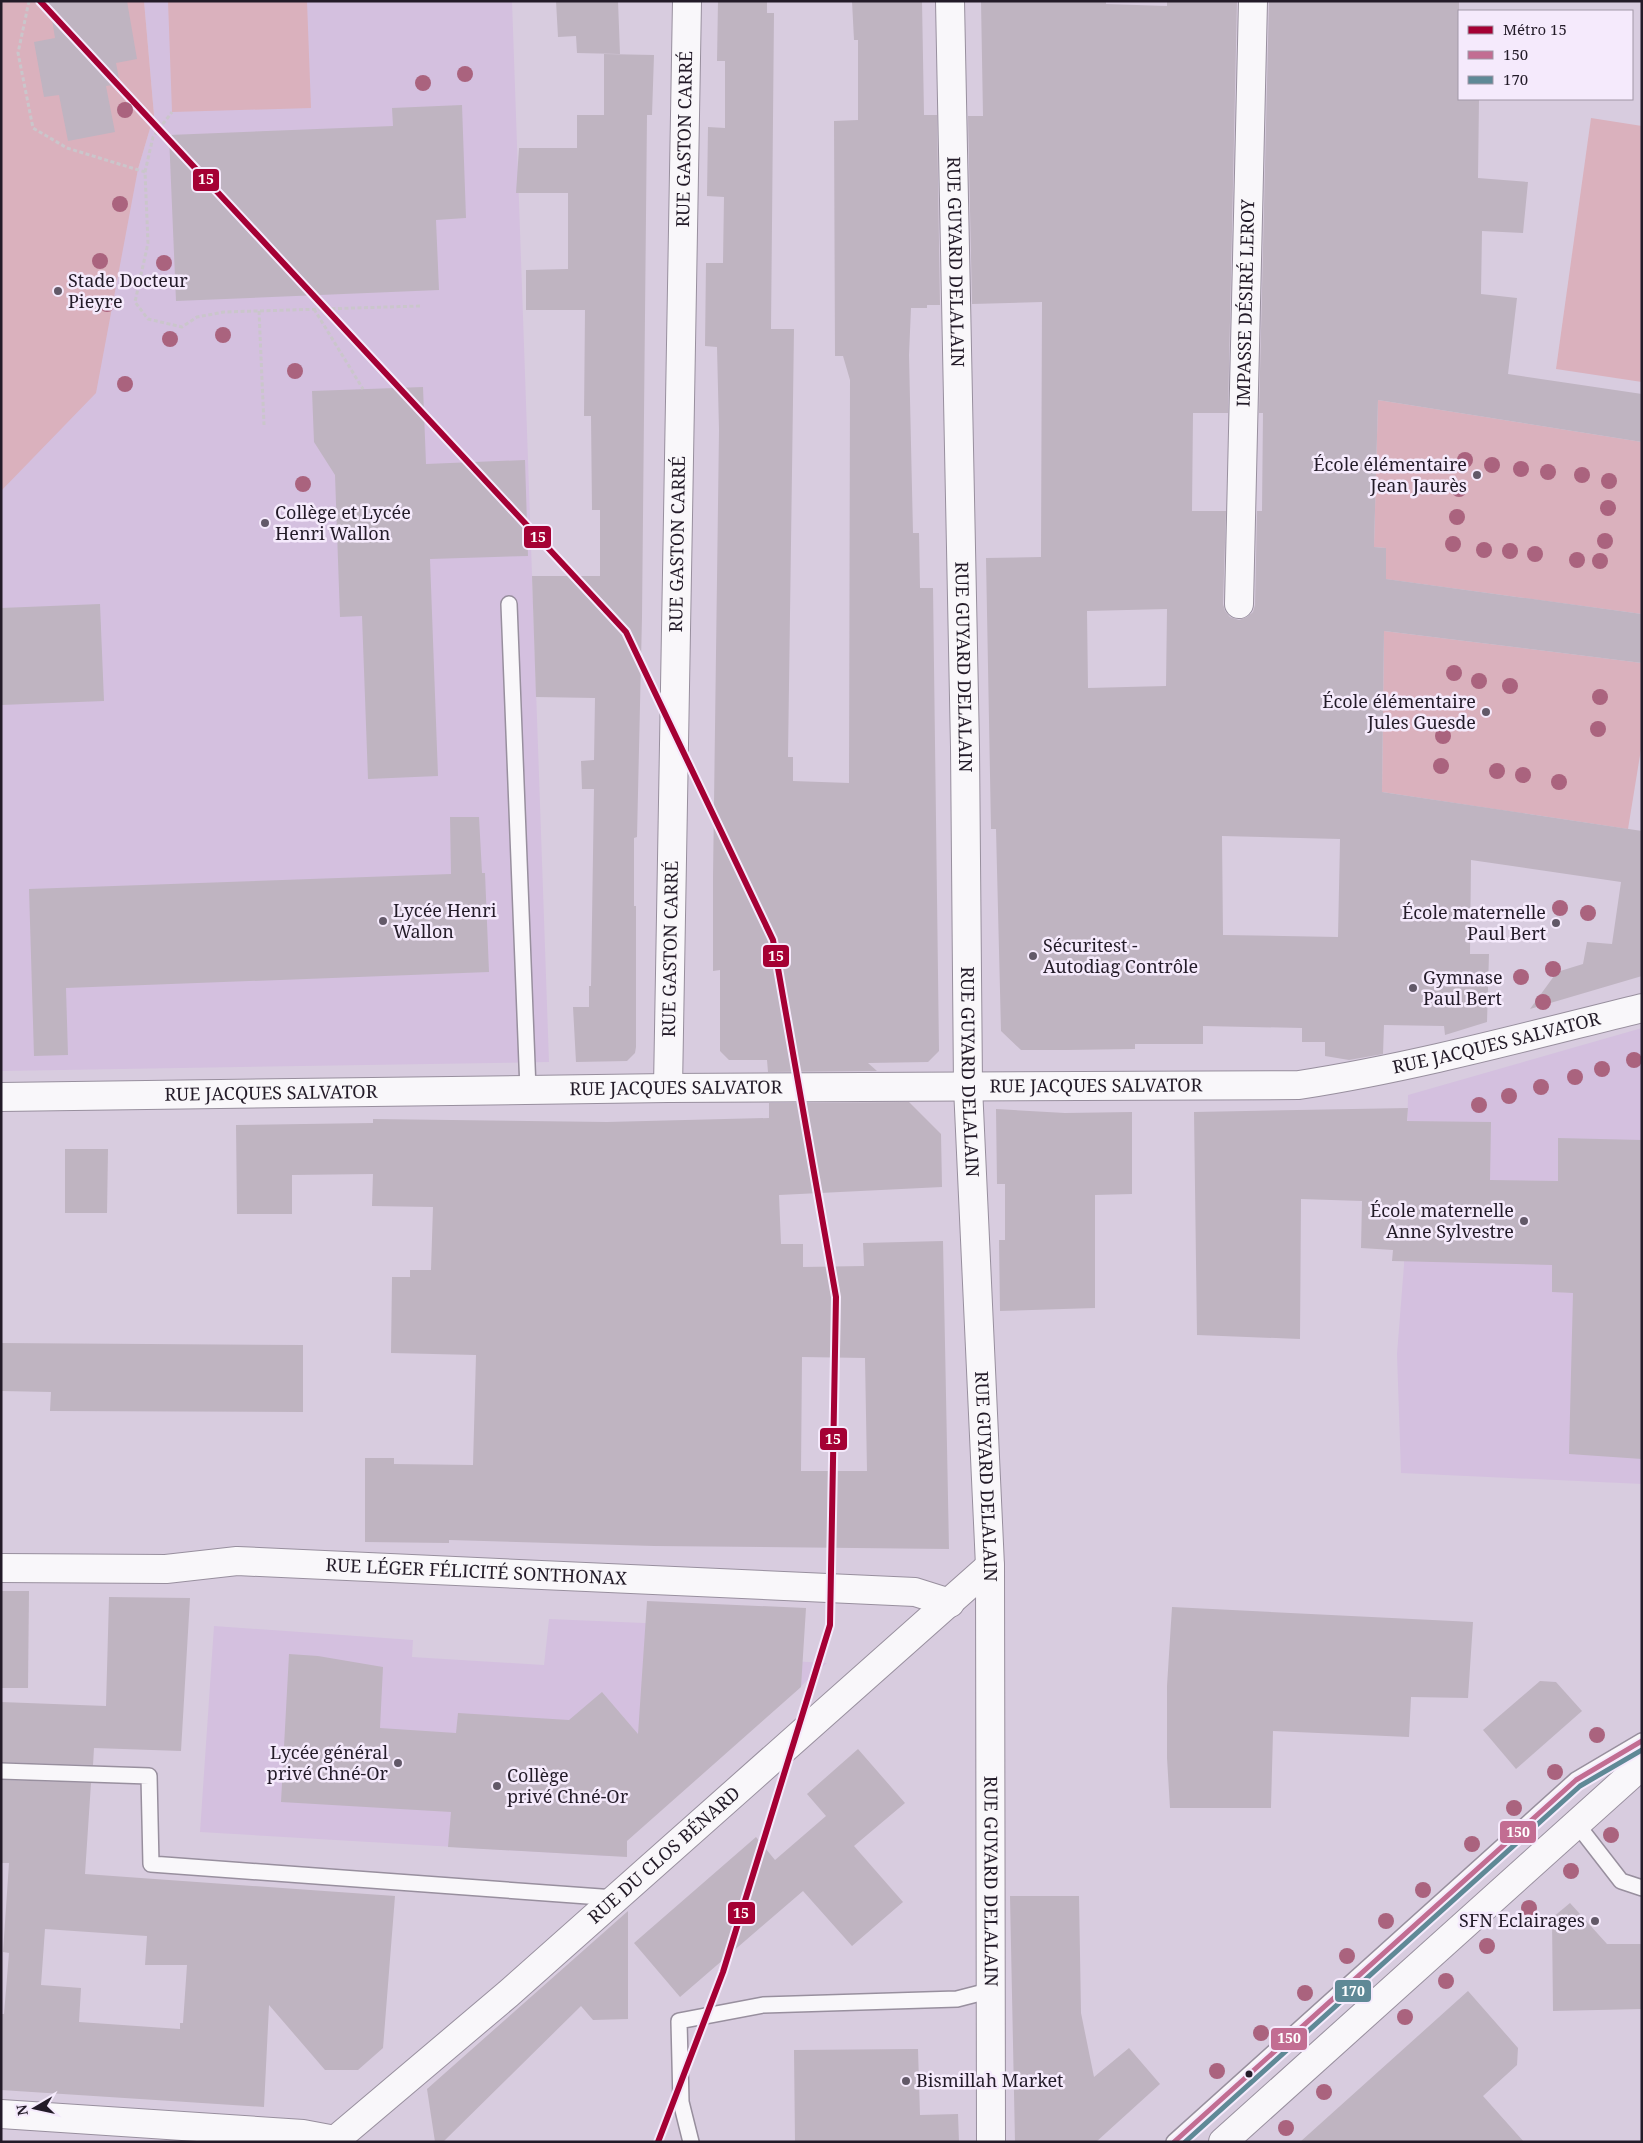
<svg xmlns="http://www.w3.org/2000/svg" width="1643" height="2143" font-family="'Noto Serif',serif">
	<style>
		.built { fill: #d4c0df }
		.green { fill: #dab1bd }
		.building { fill: #bfb4c1; fill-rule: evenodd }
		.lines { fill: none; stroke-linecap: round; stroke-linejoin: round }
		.lane-casing { stroke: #988f9e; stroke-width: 18 }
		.street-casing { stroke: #988f9e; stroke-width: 30 }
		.secondary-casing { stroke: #988f9e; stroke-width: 30 }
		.path { stroke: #cac6cb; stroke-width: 3; stroke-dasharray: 4 2.5; stroke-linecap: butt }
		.lane { stroke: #f9f7fa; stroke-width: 15 }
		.street { stroke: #f9f7fa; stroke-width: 28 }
		.secondary { stroke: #f9f7fa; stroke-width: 28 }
		.bus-1-casing { stroke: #f5eafc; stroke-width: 9 }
		.bus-2-casing { stroke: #f5eafc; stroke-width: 9 }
		.bus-1 { stroke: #c26d92; stroke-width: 5 }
		.bus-2 { stroke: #5f8996; stroke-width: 5 }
		.metro-1-casing { stroke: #f5eafc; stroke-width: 10 }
		.metro-1 { stroke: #a50034; stroke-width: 6 }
		.tree { fill: #aa637e }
		.poi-dot { fill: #625968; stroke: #f5eafc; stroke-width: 2 }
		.bus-dot { fill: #231b28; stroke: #f5eafc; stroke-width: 2 }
		.labels { text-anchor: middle; stroke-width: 5; stroke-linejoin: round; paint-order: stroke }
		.street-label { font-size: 18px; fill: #231b28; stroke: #f5eafc }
		.poi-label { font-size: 18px; fill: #231b28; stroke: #f5eafc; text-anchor: start }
		.line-badge { stroke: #f5eafc; stroke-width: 2 }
		.badge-label { font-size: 14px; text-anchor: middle; font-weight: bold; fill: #fff }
	</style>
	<rect width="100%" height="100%" fill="#d8ccdf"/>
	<g class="built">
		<polygon points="144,1 512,1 549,1062 1,1071 1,491 33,457 138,169 154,115"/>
		<polygon points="1642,1028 1642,1484 1401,1473 1397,1354 1404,1265 1408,1095"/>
		<polygon points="549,1619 716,1626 716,1657 827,1663 609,1856 200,1832 214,1626 413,1640 412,1657 544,1665"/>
	</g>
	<g class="green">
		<polygon points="1,1 144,1 154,115 138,169 96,393 1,491"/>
		<polygon points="168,1 307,1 311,108 172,112"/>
		<polygon points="1591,118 1642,126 1642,382 1556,369"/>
		<polygon points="1378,400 1642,442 1642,614 1385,579 1386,548 1374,547"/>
		<polygon points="1384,631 1642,663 1642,743 1628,829 1382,792"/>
	</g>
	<g class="building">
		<polygon points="49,1 127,1 137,59 116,63 120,84 106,86 115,132 68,141 59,95 44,97 34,42 55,38"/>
		<polygon points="556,1 618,1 620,54 577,53 576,36 558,37"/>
		<polygon points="718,1 767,1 767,13 774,13 771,329 794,329 788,757 793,757 793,781 849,783 850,380 843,356 835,356 834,121 858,120 858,40 854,40 852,1 922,1 924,115 937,115 940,305 927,305 927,308 911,308 909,355 913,533 919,533 920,588 933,588 939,1051 928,1062 868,1063 877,1071 768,1072 767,1060 729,1060 720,1051 720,970 713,971 713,878 719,430 717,347 705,346 706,263 723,263 724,197 707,196 708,127 725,128 725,61 717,61"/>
		<path d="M 981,1 L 1106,1 L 1106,4 L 1167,6 L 1167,1 L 1237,1 L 1228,413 L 1193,413 L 1192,511 L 1226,511 L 1223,604 L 1225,611 L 1230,617 L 1239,620 L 1247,617 L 1253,612 L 1255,605 L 1257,511 L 1262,511 L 1263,413 L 1259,413 L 1269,1 L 1459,1 L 1459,99 L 1479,99 L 1478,178 L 1528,182 L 1523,233 L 1482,231 L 1481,294 L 1517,298 L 1508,374 L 1642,394 L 1642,442 L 1378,400 L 1374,547 L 1386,548 L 1386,579 L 1642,614 L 1642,663 L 1384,631 L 1382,792 L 1642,831 L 1642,976 L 1530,1009 L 1557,972 L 1583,964 L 1587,942 L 1612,944 L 1621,882 L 1471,860 L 1470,954 L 1489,954 L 1487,1022 L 1445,1035 L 1444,1026 L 1384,1025 L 1383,1054 L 1349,1060 L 1325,1056 L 1325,1042 L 1302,1042 L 1302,1028 L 1203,1026 L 1203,1044 L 1135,1044 L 1135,1049 L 1066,1050 L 1021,1050 L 1001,1031 L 996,829 L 991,829 L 986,558 L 1041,557 L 1042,302 L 972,304 L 968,116 L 983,116 ZM 1167,609 L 1166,686 L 1088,688 L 1087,611 ZM 1222,836 L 1340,839 L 1338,937 L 1223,935 Z"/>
		<polygon points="604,54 654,55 652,115 647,115 642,617 637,837 634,838 634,906 636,906 636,1047 635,1053 627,1061 576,1062 573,1007 589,1007 589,986 591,986 594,789 582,789 581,761 594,760 595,698 536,697 532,576 600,576 600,510 592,510 591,416 584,416 585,310 526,310 526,270 568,269 568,193 516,193 519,148 577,148 577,115 604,115"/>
		<polygon points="462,105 466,218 436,220 439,290 176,301 169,135 393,126 392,108"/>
		<polygon points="423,387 426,464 525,460 528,556 430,559 438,776 368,779 362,616 340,617 335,475 314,442 312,391"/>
		<polygon points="100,604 104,701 1,705 1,608"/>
		<polygon points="450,817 479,817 482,873 485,873 489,972 66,988 68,1055 34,1056 29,889 451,874"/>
		<path d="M 909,1102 L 941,1134 L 942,1187 L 779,1195 L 781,1244 L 803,1244 L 803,1267 L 864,1266 L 863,1243 L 943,1241 L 949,1549 L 654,1546 L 449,1540 L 449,1543 L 365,1542 L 365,1458 L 394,1458 L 394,1464 L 473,1465 L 476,1355 L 391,1353 L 392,1277 L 410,1277 L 410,1270 L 431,1270 L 433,1207 L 372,1206 L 373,1174 L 292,1175 L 292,1214 L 237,1214 L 236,1125 L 373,1123 L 373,1119 L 607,1122 L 769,1118 L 769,1103 ZM 802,1357 L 865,1358 L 867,1471 L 801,1471 Z"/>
		<polygon points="1408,1108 1407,1121 1491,1122 1490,1180 1558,1181 1558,1138 1642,1140 1642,1459 1569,1454 1573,1293 1552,1292 1552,1265 1392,1261 1393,1250 1361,1248 1362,1201 1301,1199 1300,1339 1197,1335 1194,1112"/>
		<polygon points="996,1109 1065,1113 1132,1112 1132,1194 1095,1195 1095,1308 1000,1311 999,1240 1005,1240 1005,1184 997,1184"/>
		<polygon points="65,1149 108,1149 107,1213 65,1213"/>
		<polygon points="1,1343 303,1345 303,1412 50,1411 51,1392 1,1391"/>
		<polygon points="1,1591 29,1591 28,1688 1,1688"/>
		<polygon points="109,1597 190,1598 181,1751 94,1748 93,1765 1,1762 1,1702 106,1706"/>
		<polygon points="647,1601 806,1608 801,1687 627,1841 627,1857 448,1847 451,1812 281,1802 289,1654 318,1656 383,1667 380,1728 456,1733 458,1713 569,1720 602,1692 638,1734"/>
		<polygon points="1172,1607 1473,1622 1468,1698 1411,1697 1409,1737 1273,1731 1271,1808 1170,1808 1167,1758 1167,1686"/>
		<polygon points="1540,1681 1556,1682 1582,1711 1516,1769 1483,1730"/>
		<polygon points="858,1749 905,1803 854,1846 903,1902 852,1946 803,1891 680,1997 634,1943 756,1837 775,1860 826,1816 807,1794"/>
		<path d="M 1,1780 L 91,1783 L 85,1874 L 395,1896 L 383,2048 L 358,2070 L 325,2070 L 269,2005 L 264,2107 L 1,2090 L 1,2014 L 4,2014 L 9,1953 L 3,1952 L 9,1863 L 1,1863 ZM 45,1929 L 147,1936 L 145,1965 L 187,1965 L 183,2023 L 180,2023 L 180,2029 L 79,2022 L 81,1988 L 41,1985 Z"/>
		<polygon points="1010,1896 1079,1896 1081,2013 1094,2077 1129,2048 1160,2084 1096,2142 1015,2142"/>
		<polygon points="1570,1903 1607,1944 1642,1944 1642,2009 1553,2011 1552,1918"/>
		<polygon points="628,1911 628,2019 593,2020 581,2006 443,2142 435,2142 427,2089"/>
		<polygon points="1468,1991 1518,2048 1517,2065 1483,2096 1524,2142 1300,2142"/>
		<polygon points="918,2049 920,2115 958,2114 959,2142 795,2142 794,2050"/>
	</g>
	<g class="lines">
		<defs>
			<g id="lane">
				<polyline points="509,604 528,1090"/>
				<polyline points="1,1771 149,1776 151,1864 615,1898"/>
				<polyline points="1576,1823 1621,1881 1642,1888"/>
				<polyline points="691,2142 681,2102 679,2021 763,2005 957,1999 992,1990"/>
				<polyline points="1174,2142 1576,1780 1642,1741"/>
			</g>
			<g id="street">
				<path id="s1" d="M 950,1 L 965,747 L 968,1087 L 990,1566 L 991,2142"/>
				<path id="s2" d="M 1239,604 L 1253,1"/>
				<path id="s3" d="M 668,1088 L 687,1"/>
				<path id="s4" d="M 1,1097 L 668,1088 L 1299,1085 C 1415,1067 1528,1036 1642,1008"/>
				<path id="s5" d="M 1,1568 L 166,1569 L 237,1561 L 915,1592 L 950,1603"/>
				<polyline points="1,2114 303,2134 335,2140"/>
				<path id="s6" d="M 333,2142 L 508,1994 L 990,1566"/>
			</g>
			<polyline id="secondary" points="1223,2142 1642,1765"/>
		</defs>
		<use href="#lane" class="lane-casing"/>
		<use href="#street" class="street-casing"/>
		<use href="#secondary" class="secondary-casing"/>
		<g class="path">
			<polyline points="29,1 18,53 33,128 67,148 145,172 148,243 135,302 148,319 182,327 197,317 224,312 420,306"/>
			<polyline points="145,172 153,137 172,112"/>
			<polyline points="314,309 363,389"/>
			<polyline points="259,311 264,425"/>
		</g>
		<use href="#lane" class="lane"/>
		<use href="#street" class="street"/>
		<use href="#secondary" class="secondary"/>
		<defs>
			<polyline id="bus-1" points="1174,2142 1576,1780 1642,1741"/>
			<polyline id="bus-2" points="1185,2142 1580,1786 1642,1750"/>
		</defs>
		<use href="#bus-1" class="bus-1-casing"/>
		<use href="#bus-2" class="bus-2-casing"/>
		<use href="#bus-1" class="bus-1"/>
		<use href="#bus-2" class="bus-2"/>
		<defs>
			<polyline id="metro-1" points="40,1 626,632 773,940 836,1297 830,1625 723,1972 658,2142"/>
		</defs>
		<use href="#metro-1" class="metro-1-casing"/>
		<use href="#metro-1" class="metro-1"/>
	</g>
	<g class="tree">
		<circle cx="465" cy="74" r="8"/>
		<circle cx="423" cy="83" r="8"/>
		<circle cx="125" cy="110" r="8"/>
		<circle cx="120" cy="204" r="8"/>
		<circle cx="100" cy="261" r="8"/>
		<circle cx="164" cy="263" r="8"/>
		<circle cx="107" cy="304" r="8"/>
		<circle cx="223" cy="335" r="8"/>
		<circle cx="170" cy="339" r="8"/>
		<circle cx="295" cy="371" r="8"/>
		<circle cx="125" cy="384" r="8"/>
		<circle cx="1465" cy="460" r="8"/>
		<circle cx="1492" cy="465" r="8"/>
		<circle cx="1521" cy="469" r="8"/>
		<circle cx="1548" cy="472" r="8"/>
		<circle cx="1582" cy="475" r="8"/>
		<circle cx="1609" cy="481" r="8"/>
		<circle cx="303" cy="484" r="8"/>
		<circle cx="1459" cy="489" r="8"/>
		<circle cx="1608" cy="508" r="8"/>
		<circle cx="1457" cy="517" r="8"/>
		<circle cx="1605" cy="541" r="8"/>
		<circle cx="1453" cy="544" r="8"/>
		<circle cx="1484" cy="550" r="8"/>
		<circle cx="1510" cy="551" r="8"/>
		<circle cx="1535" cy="554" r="8"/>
		<circle cx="1577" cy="560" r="8"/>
		<circle cx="1600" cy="561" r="8"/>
		<circle cx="1454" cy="673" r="8"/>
		<circle cx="1479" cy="681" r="8"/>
		<circle cx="1510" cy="686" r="8"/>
		<circle cx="1600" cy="697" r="8"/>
		<circle cx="1598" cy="729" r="8"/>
		<circle cx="1443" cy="736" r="8"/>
		<circle cx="1441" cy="766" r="8"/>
		<circle cx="1497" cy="771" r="8"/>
		<circle cx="1523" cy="775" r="8"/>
		<circle cx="1559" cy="782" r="8"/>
		<circle cx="1560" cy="908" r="8"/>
		<circle cx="1588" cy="913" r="8"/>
		<circle cx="1553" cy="969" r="8"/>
		<circle cx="1521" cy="977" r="8"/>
		<circle cx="1543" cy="1002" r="8"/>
		<circle cx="1634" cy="1060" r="8"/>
		<circle cx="1602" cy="1069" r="8"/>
		<circle cx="1575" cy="1077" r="8"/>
		<circle cx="1541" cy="1087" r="8"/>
		<circle cx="1509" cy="1096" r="8"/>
		<circle cx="1479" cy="1105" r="8"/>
		<circle cx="1597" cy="1735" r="8"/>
		<circle cx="1555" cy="1772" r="8"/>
		<circle cx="1514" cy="1808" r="8"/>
		<circle cx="1611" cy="1835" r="8"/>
		<circle cx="1472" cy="1844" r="8"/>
		<circle cx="1571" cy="1871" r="8"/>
		<circle cx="1423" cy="1890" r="8"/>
		<circle cx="1529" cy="1908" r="8"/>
		<circle cx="1386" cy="1921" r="8"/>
		<circle cx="1487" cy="1946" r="8"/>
		<circle cx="1347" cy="1956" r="8"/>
		<circle cx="1446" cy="1981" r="8"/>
		<circle cx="1305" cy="1993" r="8"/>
		<circle cx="1405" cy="2017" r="8"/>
		<circle cx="1261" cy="2033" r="8"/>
		<circle cx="1217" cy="2071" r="8"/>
		<circle cx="1324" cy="2092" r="8"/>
		<circle cx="1286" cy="2128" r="8"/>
	</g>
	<g class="poi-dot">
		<circle cx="58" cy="291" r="5"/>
		<circle cx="1477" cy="475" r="5"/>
		<circle cx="265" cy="523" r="5"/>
		<circle cx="1486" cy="712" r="5"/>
		<circle cx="383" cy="921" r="5"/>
		<circle cx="1556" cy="923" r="5"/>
		<circle cx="1033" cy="956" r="5"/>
		<circle cx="1413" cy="988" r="5"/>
		<circle cx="1524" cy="1221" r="5"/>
		<circle cx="398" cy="1763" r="5"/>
		<circle cx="497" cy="1786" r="5"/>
		<circle cx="1595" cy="1921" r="5"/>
		<circle cx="906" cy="2081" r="5"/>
	</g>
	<circle class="bus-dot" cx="1249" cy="2074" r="4.5"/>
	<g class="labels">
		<g class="street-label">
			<text dy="6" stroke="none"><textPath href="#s3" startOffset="949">RUE GASTON CARRÉ</textPath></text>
			<text dy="6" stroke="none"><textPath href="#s1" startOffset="261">RUE GUYARD DELALAIN</textPath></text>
			<text dy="6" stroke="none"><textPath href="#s2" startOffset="301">IMPASSE DÉSIRÉ LEROY</textPath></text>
			<text dy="6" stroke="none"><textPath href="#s3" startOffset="544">RUE GASTON CARRÉ</textPath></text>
			<text dy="6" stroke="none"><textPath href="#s1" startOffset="666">RUE GUYARD DELALAIN</textPath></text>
			<text dy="6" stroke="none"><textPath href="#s3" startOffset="139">RUE GASTON CARRÉ</textPath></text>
			<text dy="6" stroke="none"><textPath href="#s4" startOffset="1500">RUE JACQUES SALVATOR</textPath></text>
			<text dy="6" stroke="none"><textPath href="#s1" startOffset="1071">RUE GUYARD DELALAIN</textPath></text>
			<text dy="6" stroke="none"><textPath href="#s4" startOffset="1095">RUE JACQUES SALVATOR</textPath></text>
			<text dy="6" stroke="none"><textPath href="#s4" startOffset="675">RUE JACQUES SALVATOR</textPath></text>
			<text dy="6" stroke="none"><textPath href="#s4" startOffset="270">RUE JACQUES SALVATOR</textPath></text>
			<text dy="6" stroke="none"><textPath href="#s1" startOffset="1476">RUE GUYARD DELALAIN</textPath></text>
			<text dy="6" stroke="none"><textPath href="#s5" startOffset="476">RUE LÉGER FÉLICITÉ SONTHONAX</textPath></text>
			<text dy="6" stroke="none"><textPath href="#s6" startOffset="438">RUE DU CLOS BÉNARD</textPath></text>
			<text dy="6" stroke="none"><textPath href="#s1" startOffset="1881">RUE GUYARD DELALAIN</textPath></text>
		</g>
		<g class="poi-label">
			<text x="68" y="287">Stade Docteur<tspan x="68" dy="21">Pieyre</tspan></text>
			<text x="1467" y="471" text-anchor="end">École élémentaire<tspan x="1467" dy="21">Jean Jaurès</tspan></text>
			<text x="275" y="519">Collège et Lycée<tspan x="275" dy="21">Henri Wallon</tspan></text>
			<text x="1476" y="708" text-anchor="end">École élémentaire<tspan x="1476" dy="21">Jules Guesde</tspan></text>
			<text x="393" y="917">Lycée Henri<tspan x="393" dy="21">Wallon</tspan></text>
			<text x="1546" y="919" text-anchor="end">École maternelle<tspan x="1546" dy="21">Paul Bert</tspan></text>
			<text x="1043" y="952">Sécuritest -<tspan x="1043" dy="21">Autodiag Contrôle</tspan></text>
			<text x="1423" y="984">Gymnase<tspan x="1423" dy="21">Paul Bert</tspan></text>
			<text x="1514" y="1217" text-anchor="end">École maternelle<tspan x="1514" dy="21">Anne Sylvestre</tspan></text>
			<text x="388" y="1759" text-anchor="end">Lycée général<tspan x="388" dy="21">privé Chné-Or</tspan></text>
			<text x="507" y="1782">Collège<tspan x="507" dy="21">privé Chné-Or</tspan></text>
			<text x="1585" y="1927" text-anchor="end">SFN Eclairages</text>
			<text x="916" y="2087">Bismillah Market</text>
		</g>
	</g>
	<g class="line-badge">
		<rect x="192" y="168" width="28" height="24" rx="5" fill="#a50034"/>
		<rect x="523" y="525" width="29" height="24" rx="5" fill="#a50034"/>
		<rect x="762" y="944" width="28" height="24" rx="5" fill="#a50034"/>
		<rect x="819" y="1427" width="29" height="24" rx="5" fill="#a50034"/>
		<rect x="1499" y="1820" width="38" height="24" rx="5" fill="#c26d92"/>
		<rect x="727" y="1901" width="29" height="24" rx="5" fill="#a50034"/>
		<rect x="1334" y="1979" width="38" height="24" rx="5" fill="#5f8996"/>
		<rect x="1270" y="2027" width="38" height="24" rx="5" fill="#c26d92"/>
	</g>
	<g class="badge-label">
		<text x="206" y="184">15</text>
		<text x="538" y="542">15</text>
		<text x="776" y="961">15</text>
		<text x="833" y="1444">15</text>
		<text x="1518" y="1837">150</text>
		<text x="741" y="1918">15</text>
		<text x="1353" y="1996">170</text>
		<text x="1289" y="2043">150</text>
	</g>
	<rect width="1643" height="2143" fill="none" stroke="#231b28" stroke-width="5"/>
	<rect x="1458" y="10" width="175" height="90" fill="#f5eafc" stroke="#a197a7"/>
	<rect x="1468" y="26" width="25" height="8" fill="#a50034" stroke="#a197a7"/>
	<text x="1503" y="35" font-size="15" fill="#231b28">Métro 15</text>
	<rect x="1468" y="51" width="25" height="8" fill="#c26d92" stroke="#a197a7"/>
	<text x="1503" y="60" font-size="15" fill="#231b28">150</text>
	<rect x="1468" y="76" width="25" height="8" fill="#5f8996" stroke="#a197a7"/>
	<text x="1503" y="85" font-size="15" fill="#231b28">170</text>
	<g transform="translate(35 2108) rotate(261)" stroke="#f5eafc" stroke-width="4" paint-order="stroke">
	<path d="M0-4L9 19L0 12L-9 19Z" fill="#231b28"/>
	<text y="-8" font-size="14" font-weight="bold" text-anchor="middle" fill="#231b28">N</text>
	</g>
</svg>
